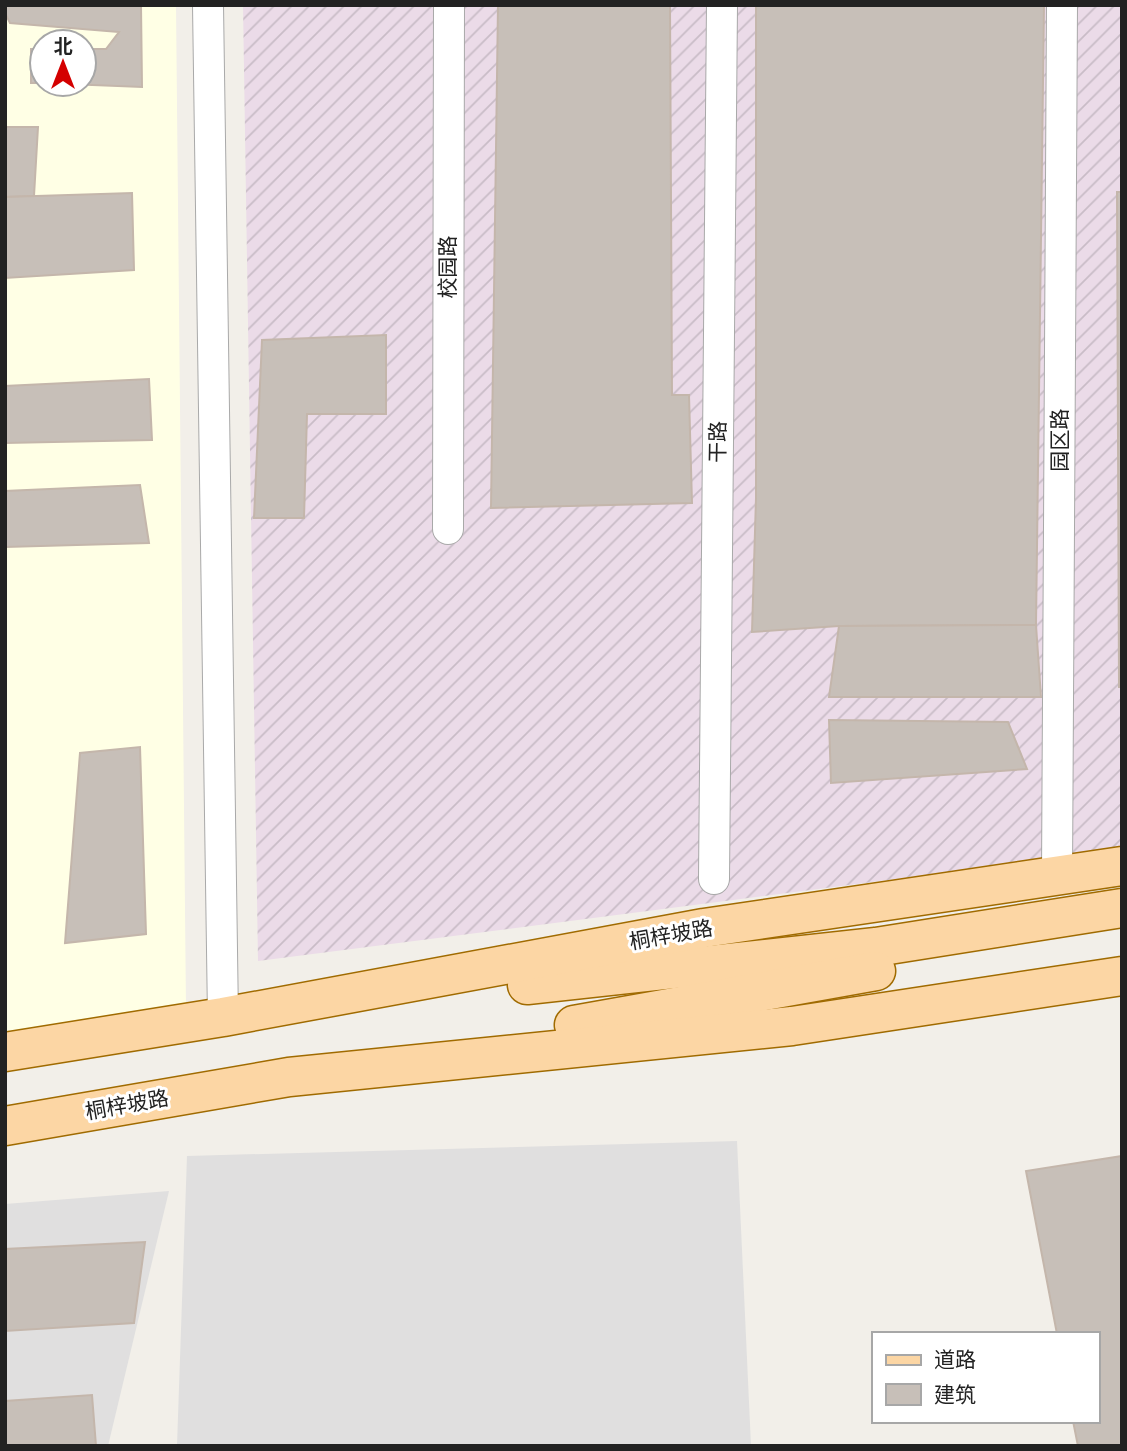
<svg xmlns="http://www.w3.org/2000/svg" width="1127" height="1451" font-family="'Alegreya Sans','Noto Sans SC',sans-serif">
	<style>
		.residential { fill: #e0dfdf }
		.industrial { fill: url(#industrial-furrows) }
		.education { fill: #ffffe5; fill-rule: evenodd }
		.building { fill: #c7bfb8; stroke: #c4b6ab; stroke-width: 2 }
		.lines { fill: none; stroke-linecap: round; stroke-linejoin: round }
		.minor-casing { stroke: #a9a9a9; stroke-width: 32 }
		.major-casing { stroke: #a06b00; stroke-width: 41 }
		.minor { stroke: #fff; stroke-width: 30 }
		.major { stroke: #fcd6a4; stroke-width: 38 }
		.labels { text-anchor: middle; stroke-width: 6; stroke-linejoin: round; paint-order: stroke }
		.street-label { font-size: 21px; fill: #222; stroke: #fff }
	</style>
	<defs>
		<pattern id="industrial-furrows" width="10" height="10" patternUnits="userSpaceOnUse" patternTransform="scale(1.75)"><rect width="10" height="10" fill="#ebdbe8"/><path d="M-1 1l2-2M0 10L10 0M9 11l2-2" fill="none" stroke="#c9bcc7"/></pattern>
	</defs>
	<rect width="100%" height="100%" fill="#f2efe9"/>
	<g class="residential">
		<polygon points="737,1141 751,1446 177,1446 187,1156"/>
		<polygon points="169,1191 108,1446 5,1446 5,1204"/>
	</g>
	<polygon class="industrial" points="243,5 1122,5 1122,850 258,961"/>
	<path class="education" d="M 5,5 L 176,5 L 186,1009 L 5,1035 ZM 42,42 L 84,42 L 84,84 L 42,84 Z"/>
	<g class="building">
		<polygon points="5,5 141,5 142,87 67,84 84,84 84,49 106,49 119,32 10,23 5,13"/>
		<polygon points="498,5 670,5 672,395 689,395 692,503 491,508"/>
		<polygon points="756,5 1044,5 1036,625 839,626 752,632 756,498"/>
		<rect x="31" y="49" width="11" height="34"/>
		<polygon points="5,127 38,127 34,196 5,197"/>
		<polygon points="1117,192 1122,192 1122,687 1119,687"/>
		<polygon points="132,193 134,270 5,278 5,197"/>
		<polygon points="386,335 386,414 307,414 304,518 254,518 262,340"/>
		<polygon points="149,379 152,440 5,443 5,386"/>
		<polygon points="140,485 149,543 5,547 5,491"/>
		<polygon points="1036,625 1041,697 829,697 839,626"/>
		<polygon points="829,720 1008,722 1027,769 831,783"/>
		<polygon points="140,747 146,934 65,943 80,753"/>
		<polygon points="1122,1156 1122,1446 1078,1446 1073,1421 1097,1421 1097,1334 1057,1334 1026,1171"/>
		<polygon points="145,1242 134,1323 5,1331 5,1249"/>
		<polygon points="92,1395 96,1446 5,1446 5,1401"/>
	</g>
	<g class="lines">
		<defs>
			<g id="minor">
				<polyline points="208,5 223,1017"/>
				<polyline points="448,529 449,5"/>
				<polyline points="1057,875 1062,5"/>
				<polyline points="714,879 722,5"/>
			</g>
			<g id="major">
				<polyline points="527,985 876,947 1122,908"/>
				<polyline points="574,1025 876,971"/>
				<polyline points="5,1052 223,1017 704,928 1122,866"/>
				<polyline points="5,1126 289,1077 792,1026 1122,976"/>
			</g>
		</defs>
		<use href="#minor" class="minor-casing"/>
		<use href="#major" class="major-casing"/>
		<use href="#minor" class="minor"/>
		<use href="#major" class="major"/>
	</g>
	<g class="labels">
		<g class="street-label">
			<text transform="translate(448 267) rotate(-90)" y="7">校园路</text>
			<text transform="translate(1060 440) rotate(-90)" y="7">园区路</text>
			<text transform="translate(718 442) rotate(-89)" y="7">干路</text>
			<text transform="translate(671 935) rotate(-10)" y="7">桐梓坡路</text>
			<text transform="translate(127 1105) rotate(-10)" y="7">桐梓坡路</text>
		</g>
	</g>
	<rect width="1127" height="1451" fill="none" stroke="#222222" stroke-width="14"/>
	<rect x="872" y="1332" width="228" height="91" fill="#ffffff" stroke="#a7a7a7" stroke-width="2"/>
	<rect x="886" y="1355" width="35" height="10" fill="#fcd6a4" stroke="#a7a7a7" stroke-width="2"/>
	<text x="934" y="1367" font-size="21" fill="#222222">道路</text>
	<rect x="886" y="1384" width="35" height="21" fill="#c7bfb8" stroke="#a7a7a7" stroke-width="2"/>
	<text x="934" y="1402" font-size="21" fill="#222222">建筑</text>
	<g transform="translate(63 63)"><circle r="33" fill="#ffffff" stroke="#a7a7a7" stroke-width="2"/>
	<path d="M0-5L12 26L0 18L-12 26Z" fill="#d40000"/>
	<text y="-10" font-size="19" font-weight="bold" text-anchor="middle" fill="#222222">北</text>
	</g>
</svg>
